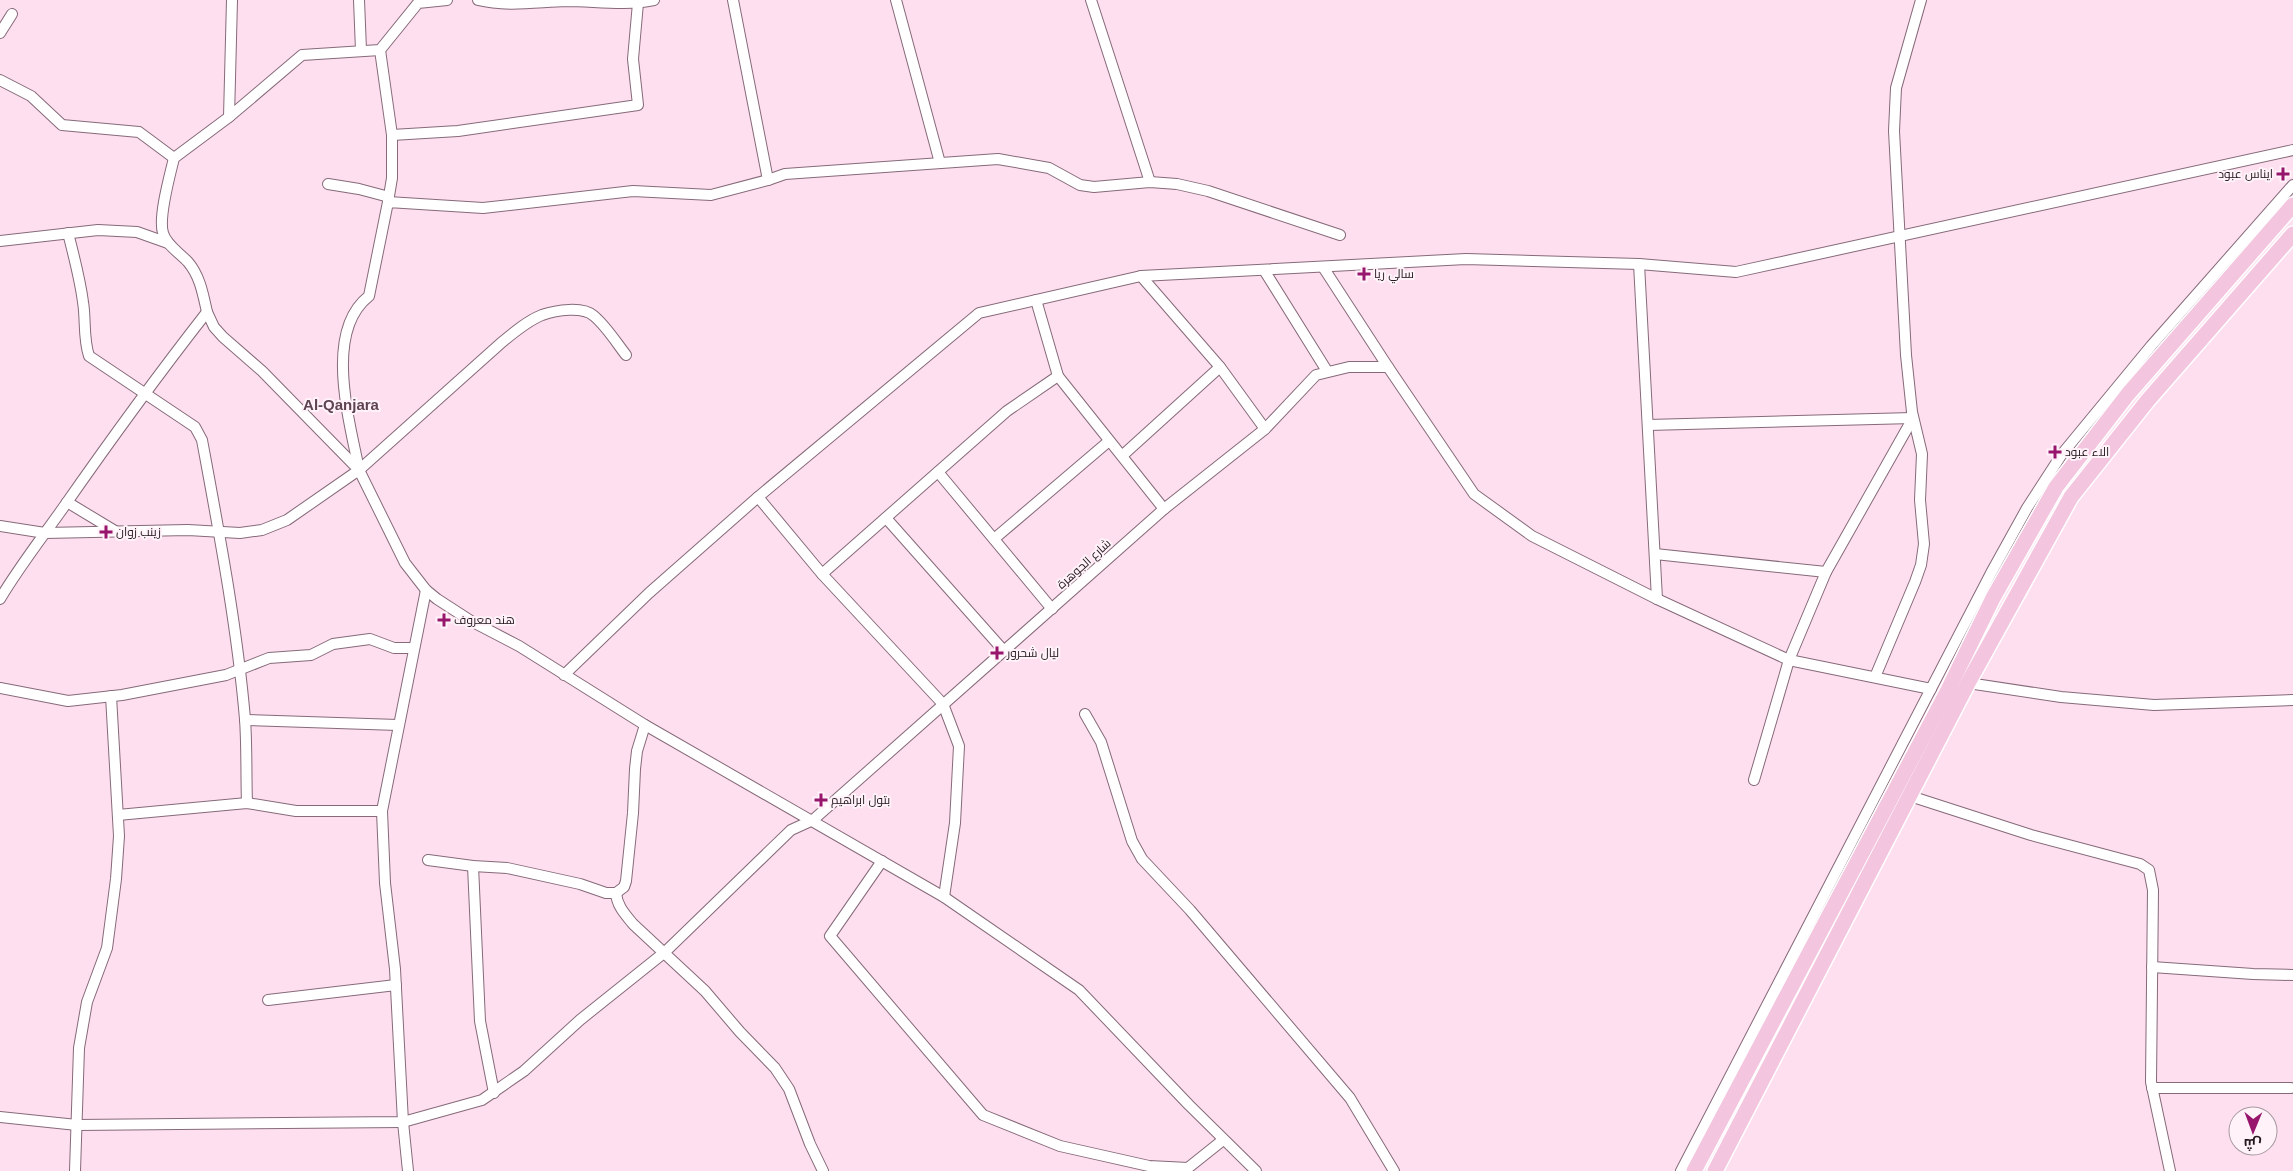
<svg xmlns="http://www.w3.org/2000/svg" width="2293" height="1171" font-family="Arial,Cairo,sans-serif">
	<style>
		.lines { fill: none; stroke-linecap: round; stroke-linejoin: round }
		.minor-casing { stroke: #866a79; stroke-width: 12 }
		.primary-casing { stroke: #fff; stroke-width: 18 }
		.minor { stroke: #fff; stroke-width: 10 }
		.primary { stroke: #f4c5df; stroke-width: 15 }
		.poi-dot { fill: #97156d; stroke: #fff2f8; stroke-width: 2 }
		.labels { text-anchor: middle; stroke-width: 4; stroke-linejoin: round; paint-order: stroke }
		.poi-label { font-size: 12px; fill: #22171d; stroke: #fff2f8; text-anchor: start }
		.street-label { font-size: 12px; fill: #22171d; stroke: #fff2f8 }
		.quarter-label { font-size: 15px; font-weight: bold; fill: #5e4452; stroke: #fff2f8 }
	</style>
	<rect width="100%" height="100%" fill="#fedfef"/>
	<g class="lines">
		<defs>
			<g id="minor">
				<polyline points="359,0 361,50"/>
				<path d="M 478,0 C 507,7 536,2 566,1 C 595,1 625,6 654,0"/>
				<polyline points="733,0 768,180"/>
				<polyline points="896,0 940,163"/>
				<polyline points="1091,0 1150,182"/>
				<polyline points="0,33 12,14"/>
				<polyline points="380,50 392,135 392,178 388,202"/>
				<polyline points="0,80 31,96 62,125 139,132 174,158"/>
				<polyline points="229,117 232,0"/>
				<polyline points="392,135 458,131 638,105 633,59 638,3"/>
				<polyline points="328,184 359,189 389,197"/>
				<path d="M 68,233 C 74,256 80,279 83,302 C 86,320 83,338 89,356 L 195,427 L 202,440 C 219,532 237,626 245,719 C 247,747 246,775 247,803"/>
				<polyline points="0,241 98,230 137,232 168,243"/>
				<polyline points="1639,264 1657,599"/>
				<polyline points="1323,267 1388,367 1474,494 1532,536 1657,599 1789,660 1931,689"/>
				<polyline points="1264,270 1327,371"/>
				<polyline points="1141,276 1220,367 1265,429"/>
				<polyline points="1036,300 1058,376 1164,509"/>
				<path d="M 207,312 C 203,294 200,276 188,262 C 180,253 166,245 163,233 C 158,217 170,175 174,158 L 229,117 L 302,55 L 380,50 L 418,3 L 447,0"/>
				<polyline points="1648,425 1913,418"/>
				<polyline points="1123,455 1220,367"/>
				<path d="M 359,470 C 350,422 323,332 369,296 L 388,202 L 483,208 L 633,191 L 711,195 L 768,180 L 785,174 L 998,159 L 1049,168 L 1080,185 L 1094,187 L 1150,182 L 1177,184 L 1208,191 L 1340,235"/>
				<polyline points="938,472 1052,609"/>
				<polyline points="758,497 822,574 943,704 959,746 955,823 944,897"/>
				<polyline points="67,502 115,531"/>
				<polyline points="886,518 1004,651"/>
				<path d="M 0,526 L 45,533 L 188,530 L 240,533 L 262,530 L 287,520 L 359,470 L 501,343 C 513,333 527,321 542,315 C 556,310 583,306 594,316 C 606,326 616,342 626,355"/>
				<polyline points="994,539 1109,441"/>
				<polyline points="1655,554 1826,572"/>
				<polyline points="822,574 1007,411 1058,376"/>
				<path d="M 0,599 C 19,567 41,539 63,508 C 109,442 157,376 207,312 L 214,327 L 223,337 L 262,371 L 359,470 L 405,563 L 426,590 L 437,599 L 471,621 L 519,646 L 645,725 L 944,897 L 1079,990 L 1189,1105 L 1256,1171"/>
				<polyline points="564,675 649,593 758,497 979,313 1141,276 1466,259 1639,264 1736,272 2293,150"/>
				<polyline points="1875,677 1915,582 1921,565 1924,544 1920,500 1922,454 1912,412 1906,355 1894,131 1896,88 1921,0"/>
				<polyline points="1968,683 2061,697 2154,705 2293,700"/>
				<polyline points="0,688 68,701 122,695 226,675 269,658 311,655 333,644 370,639 394,648 414,648"/>
				<polyline points="1085,714 1101,742 1132,841 1142,859 1190,910 1350,1098 1394,1171"/>
				<polyline points="245,720 398,725"/>
				<polyline points="1754,780 1789,660 1826,572 1913,418"/>
				<polyline points="1910,796 2031,835 2140,864 2149,870 2153,890 2151,1082 2170,1171"/>
				<polyline points="118,815 247,803 296,811 382,811"/>
				<polyline points="428,860 473,866 507,868 580,884 606,893 616,893 624,887 626,881 633,813 635,769 637,751 645,725"/>
				<polyline points="882,861 830,936 983,1115 1060,1146 1149,1166 1188,1168 1223,1140"/>
				<polyline points="473,866 480,1021 494,1093"/>
				<path d="M 616,893 C 617,906 625,914 633,924 L 705,991 L 740,1032 L 775,1068 L 789,1089 L 810,1144 L 823,1171"/>
				<polyline points="2152,967 2253,974 2293,975"/>
				<polyline points="268,1000 396,985"/>
				<polyline points="2152,1088 2291,1088"/>
				<polyline points="0,1117 77,1125 403,1122 482,1100 524,1071 580,1020 665,952 791,830 813,820 1164,509 1265,429 1316,375 1349,367 1388,367"/>
				<polyline points="75,1171 79,1048 87,1002 107,948 116,879 119,836 111,696"/>
				<polyline points="408,1171 403,1122 395,969 385,883 382,811 426,590"/>
				<polyline points="1681,1171 1991,573 2027,508 2062,454 2151,346 2293,185"/>
			</g>
			<g id="primary">
				<polyline points="1694,1171 1947,692 1993,598 2056,487 2128,394 2293,205"/>
				<polyline points="1715,1171 1968,683 2071,497 2148,400 2293,234"/>
			</g>
		</defs>
		<use href="#minor" class="minor-casing"/>
		<use href="#primary" class="primary-casing"/>
		<use href="#minor" class="minor"/>
		<use href="#primary" class="primary"/>
	</g>
	<g class="poi-dot">
		<path d="M2280.5 166.5h5v5h5v5h-5v5h-5v-5h-5v-5h5z"/>
		<path d="M1361.5 266.5h5v5h5v5h-5v5h-5v-5h-5v-5h5z"/>
		<path d="M2052.5 444.5h5v5h5v5h-5v5h-5v-5h-5v-5h5z"/>
		<path d="M103.5 524.5h5v5h5v5h-5v5h-5v-5h-5v-5h5z"/>
		<path d="M441.5 612.5h5v5h5v5h-5v5h-5v-5h-5v-5h5z"/>
		<path d="M994.5 645.5h5v5h5v5h-5v5h-5v-5h-5v-5h5z"/>
		<path d="M818.5 792.5h5v5h5v5h-5v5h-5v-5h-5v-5h5z"/>
	</g>
	<g class="labels">
		<g class="poi-label">
			<text x="2273" y="178" text-anchor="end">ايناس عبود</text>
			<text x="1374" y="278">سالي ريا</text>
			<text x="2065" y="456">الاء عبود</text>
			<text x="116" y="536">زينب زوان</text>
			<text x="454" y="624">هند معروف</text>
			<text x="1007" y="657">ليال شحرور</text>
			<text x="831" y="804">بتول ابراهيم</text>
		</g>
		<g class="street-label">
			<text transform="translate(1084 564) rotate(-42)" y="4">شارع الجوهرة</text>
		</g>
		<g class="quarter-label">
			<text x="341" y="410">Al-Qanjara</text>
		</g>
	</g>
	<g transform="translate(2253 1131) rotate(181)"><circle r="24" fill="#fff2f8" stroke="#a79aa0"/>
	<path d="M0-4L9 19L0 12L-9 19Z" fill="#97156d"/>
	<text y="-8" font-size="14" font-weight="bold" text-anchor="middle" fill="#22171d">ش</text>
	</g>
</svg>
